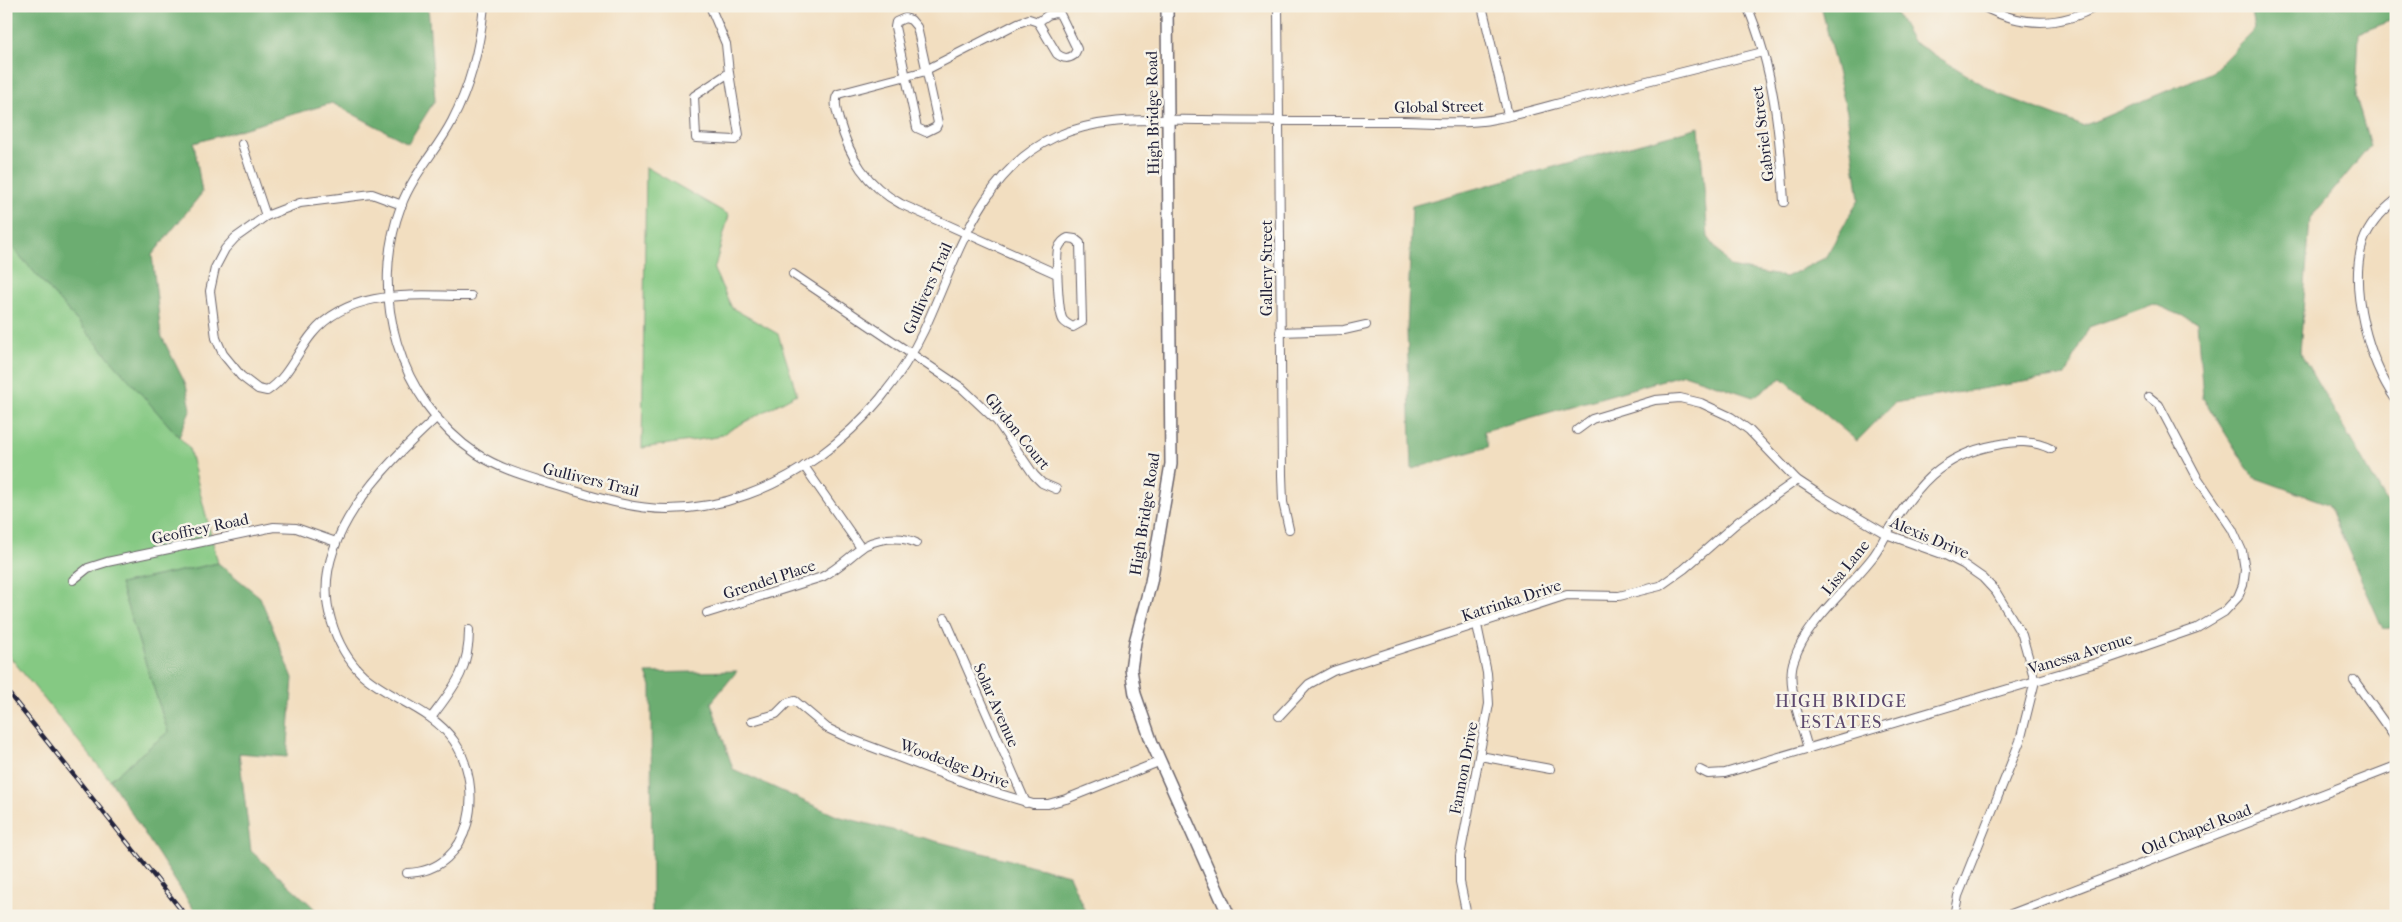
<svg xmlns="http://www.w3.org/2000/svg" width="2402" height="922" font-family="'IM FELL French Canon',serif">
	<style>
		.green { fill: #85c983; stroke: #54765f }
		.forest { fill: #6cad71; stroke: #476856 }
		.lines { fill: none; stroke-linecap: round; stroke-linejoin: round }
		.street-casing { stroke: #6b646a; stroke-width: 10 }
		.secondary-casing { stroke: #6b646a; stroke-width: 14 }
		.street { stroke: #fff; stroke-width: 8 }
		.secondary { stroke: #fff; stroke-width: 11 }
		.rail-casing { stroke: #22223b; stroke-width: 4.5 }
		.rail { stroke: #f7f3e8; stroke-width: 2.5; stroke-dasharray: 8; stroke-linecap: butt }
		.labels { text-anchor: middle; stroke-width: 5; stroke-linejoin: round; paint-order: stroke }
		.street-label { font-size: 16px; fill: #22223b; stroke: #f7f3e8 }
		.neighbourhood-label { font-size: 18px; letter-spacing: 1px; fill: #5c486d; stroke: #f7f3e8 }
	</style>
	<rect width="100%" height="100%" fill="#f7f3e8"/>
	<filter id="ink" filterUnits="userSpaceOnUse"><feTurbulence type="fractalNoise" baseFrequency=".02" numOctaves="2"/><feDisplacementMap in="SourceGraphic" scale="10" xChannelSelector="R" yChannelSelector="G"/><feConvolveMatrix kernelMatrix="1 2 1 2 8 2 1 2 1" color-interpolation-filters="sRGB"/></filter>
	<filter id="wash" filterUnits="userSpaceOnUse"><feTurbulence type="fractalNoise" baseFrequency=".0096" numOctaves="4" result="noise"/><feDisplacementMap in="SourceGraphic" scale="20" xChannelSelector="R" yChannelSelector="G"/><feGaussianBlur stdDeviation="1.12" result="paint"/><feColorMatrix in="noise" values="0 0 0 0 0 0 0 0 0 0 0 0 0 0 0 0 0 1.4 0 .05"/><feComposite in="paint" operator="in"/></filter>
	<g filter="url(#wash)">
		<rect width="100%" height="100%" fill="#f2dec0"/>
		<g class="green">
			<polygon points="646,167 729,215 714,270 732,308 778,334 797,394 717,437 642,448"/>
			<polygon points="6,240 189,448 218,563 120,584 168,732 110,780 6,652"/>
		</g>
		<g class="forest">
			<polygon points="6,6 428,6 435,100 408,143 332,103 194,143 202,193 152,255 161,335 186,385 191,409 179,437 6,240"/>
			<polygon points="1821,6 1892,6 1912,41 1998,94 2083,126 2212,72 2255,29 2251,6 2396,6 2396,19 2359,33 2356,97 2370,146 2310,219 2300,352 2396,518 2396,627 2383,629 2328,504 2253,477 2203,398 2197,322 2154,304 2089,327 2066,375 1894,403 1857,441 1782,378 1753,397 1684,374 1484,431 1488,447 1412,469 1407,331 1412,206 1699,127 1708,237 1730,267 1786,277 1825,258 1859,199 1847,112"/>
			<polygon points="218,563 260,597 293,678 287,757 239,753 251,851 323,916 198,916 110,780 168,732 120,584"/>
			<polygon points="737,671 711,703 733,769 837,816 1069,875 1087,916 652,916 651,686 646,673"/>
		</g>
	</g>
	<g filter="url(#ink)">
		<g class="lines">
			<defs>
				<g id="street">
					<path d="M 484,6 C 480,46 471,85 452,121 C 437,150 413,174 401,206 C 368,294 398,401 477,454 C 500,469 526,476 551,484 C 589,495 628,509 668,509 C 777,509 879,426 924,330 C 957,259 979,172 1055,137 C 1100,116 1154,120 1202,120 C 1269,121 1335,121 1402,121 C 1428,121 1455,124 1482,121 C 1514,117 1547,106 1579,98 C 1640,83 1701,68 1763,52"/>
					<polyline points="710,6 726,44 729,73"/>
					<polyline points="1278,6 1282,475 1283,502 1289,529"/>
					<polyline points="1482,6 1508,115"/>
					<path d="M 1747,6 C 1774,68 1780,135 1784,202"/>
					<path d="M 1982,6 C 2020,26 2059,28 2097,6"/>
					<path d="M 1055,13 L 1060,14 L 1077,49 L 1074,55 C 1068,59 1064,59 1057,54 L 1038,22 L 1048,15 Z"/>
					<polygon points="905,18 911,20 917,27 938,123 936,127 926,132 917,128 895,27 896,22"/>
					<path d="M 1038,22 L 1029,19 L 1018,23 L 922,72 L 838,94 C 833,101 837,112 839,120 C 850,158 866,185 901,204 L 1057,274"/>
					<polygon points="729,73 739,135 735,140 696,138 694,96"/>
					<polyline points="242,144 266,216"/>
					<path d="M 2396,200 C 2382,211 2369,225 2363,242 C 2348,289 2369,361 2396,400"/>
					<path d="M 402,205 L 372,194 L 300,203 L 266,216 L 235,238 L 225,249 L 215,268 L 210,291 L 216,338 L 223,354 L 241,376 L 258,389 L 267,391 C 288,378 297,352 312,334 C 350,287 417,296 471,296"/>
					<path d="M 1068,238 L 1075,239 L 1080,243 L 1082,322 L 1073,327 C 1069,325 1066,324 1063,320 C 1058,312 1056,260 1058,249 C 1060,244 1063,240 1068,238 Z"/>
					<polyline points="793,274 962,388 997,421 1034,475 1042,483 1056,489"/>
					<polyline points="1280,332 1344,330 1366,325"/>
					<polyline points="1577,430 1592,419 1655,400 1680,398 1701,403 1731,417 1749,430 1797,480 1823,497 1886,534 1945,555 1963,564 1983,578 1996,592 2022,635 2035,681 2020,741 1958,896 1954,916"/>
					<polyline points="804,466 861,548"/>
					<polyline points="73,580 88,568 107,562 274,527 296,528 336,542"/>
					<path d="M 707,613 L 822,577 C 837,569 847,559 860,549 C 874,538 901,535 916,543"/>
					<polyline points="945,618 1026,803"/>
					<polyline points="2354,680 2396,739"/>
					<polyline points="1279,716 1309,684 1333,671 1567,595 1619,596 1660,586 1684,569 1739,521 1797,480"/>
					<path d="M 431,718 C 454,687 469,671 469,630"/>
					<polyline points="752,721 776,714 787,703 795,701 827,728 848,738 977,787 1033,804 1048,804 1066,799 1161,761"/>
					<path d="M 1808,749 C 1802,725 1785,684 1794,660 C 1806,622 1848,589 1872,558 C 1879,550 1882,541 1888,532 C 1916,486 1941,455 1996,445 C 2015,441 2033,440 2051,449"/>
					<polyline points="1480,756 1550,769"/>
					<polyline points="1700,770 1708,774 1725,773 2096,663 2197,628 2224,612 2238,597 2243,585 2245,570 2242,551 2232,529 2197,477 2159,405 2149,397"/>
					<path d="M 407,873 C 474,871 485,787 454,741 C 432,709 391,700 363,675 C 347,660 337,641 331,620 C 307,541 384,466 437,417"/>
					<polyline points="1467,916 1460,882 1460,856 1489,704 1487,673 1477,625"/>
					<polyline points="2006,916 2396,766"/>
				</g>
				<polyline id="secondary" points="1167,6 1171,464 1151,582 1135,642 1131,669 1135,694 1152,743 1229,916"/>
			</defs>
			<use href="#street" class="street-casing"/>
			<use href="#secondary" class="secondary-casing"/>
			<use href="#street" class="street"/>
			<use href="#secondary" class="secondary"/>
			<defs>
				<polyline id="rail" points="6,690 186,916"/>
			</defs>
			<use href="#rail" class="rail-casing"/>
			<use href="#rail" class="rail"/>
		</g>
	</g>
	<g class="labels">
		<g class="street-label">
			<text transform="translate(1439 106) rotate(-1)" y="6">Global Street</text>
			<text transform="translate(1152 113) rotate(-91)" y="6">High Bridge Road</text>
			<text transform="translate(1762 134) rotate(-97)" y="6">Gabriel Street</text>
			<text transform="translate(1266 268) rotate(-90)" y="6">Gallery Street</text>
			<text transform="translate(927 288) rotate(-66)" y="6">Gullivers Trail</text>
			<text transform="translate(1018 431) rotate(51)" y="6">Glydon Court</text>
			<text transform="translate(591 479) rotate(14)" y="6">Gullivers Trail</text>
			<text transform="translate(1144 514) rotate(-81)" y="6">High Bridge Road</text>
			<text transform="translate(200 528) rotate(-12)" y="6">Geoffrey Road</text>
			<text transform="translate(1930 537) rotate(23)" y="6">Alexis Drive</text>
			<text transform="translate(1845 567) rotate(-51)" y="6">Lisa Lane</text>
			<text transform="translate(769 579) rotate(-18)" y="6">Grendel Place</text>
			<text transform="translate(1511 600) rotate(-18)" y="6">Katrinka Drive</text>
			<text transform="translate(2080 653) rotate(-17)" y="6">Vanessa Avenue</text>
			<text transform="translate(997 705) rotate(66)" y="6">Solar Avenue</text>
			<text transform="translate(955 763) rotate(20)" y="6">Woodedge Drive</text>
			<text transform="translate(1463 768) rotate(-79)" y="6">Fannon Drive</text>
			<text transform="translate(2196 829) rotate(-21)" y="6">Old Chapel Road</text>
		</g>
		<g class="neighbourhood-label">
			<text x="1841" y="707">HIGH BRIDGE<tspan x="1841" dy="21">ESTATES</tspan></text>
		</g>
	</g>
	<rect width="2402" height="922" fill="none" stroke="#f7f3e8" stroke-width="25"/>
</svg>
